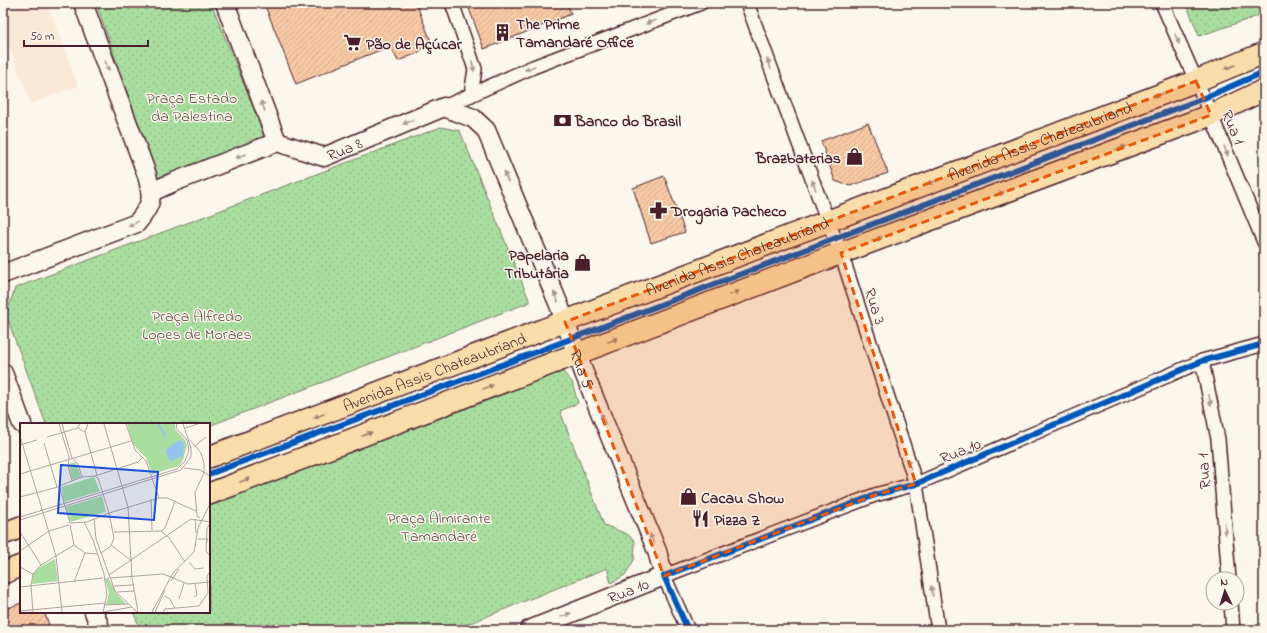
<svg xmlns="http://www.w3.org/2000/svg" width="1267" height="633" font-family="'Indie Flower',sans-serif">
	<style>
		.built { fill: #fae9d7 }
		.park { fill: url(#park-dots); stroke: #7a7e66 }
		.building { fill: url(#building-hatch); stroke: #4a1f2b }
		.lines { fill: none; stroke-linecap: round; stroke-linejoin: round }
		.minor-casing { stroke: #4a1f2b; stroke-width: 16 }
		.secondary-casing { stroke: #4a1f2b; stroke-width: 21 }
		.primary-casing { stroke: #4a1f2b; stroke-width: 24 }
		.minor { stroke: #fbf7ec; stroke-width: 13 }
		.secondary { stroke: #fbf7ec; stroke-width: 18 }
		.primary { stroke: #f9ddab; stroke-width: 21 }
		.cycleway-casing { stroke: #fbf7ec; stroke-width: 8 }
		.cycleway { stroke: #0057b8; stroke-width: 6 }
		.oneway { fill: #ab9695 }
		.oneway2 { fill: #a27e6b }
		.marked { fill: #e8590c; fill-opacity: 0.2; stroke: #e8590c; stroke-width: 3; stroke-dasharray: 8 5; stroke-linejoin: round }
		.labels { text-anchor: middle; stroke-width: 3; stroke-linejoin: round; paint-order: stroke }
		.poi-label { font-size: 16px; font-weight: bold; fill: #4a1f2b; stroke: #fbf7ec; text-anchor: start }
		.park-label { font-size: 16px; fill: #624f48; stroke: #fbf7ec }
		.street-label { font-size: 16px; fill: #4a1f2b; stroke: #fbf7ec }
		.inset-river { fill: none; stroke: #95c4f0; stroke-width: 2 }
		.inset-road { fill: none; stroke: #b4a19f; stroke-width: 1 }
		.view { fill: #1d4ed8; fill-opacity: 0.15; stroke: #1d4ed8; stroke-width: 2 }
		.inset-edge { fill: none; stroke: #4a1f2b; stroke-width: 2 }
	</style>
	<defs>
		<pattern id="park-dots" width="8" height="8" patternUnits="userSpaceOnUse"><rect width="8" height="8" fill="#aadea0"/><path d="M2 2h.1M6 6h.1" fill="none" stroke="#94be8a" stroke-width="1.8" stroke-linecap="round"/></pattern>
		<pattern id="building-hatch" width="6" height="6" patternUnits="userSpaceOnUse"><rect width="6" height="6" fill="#f7c9a6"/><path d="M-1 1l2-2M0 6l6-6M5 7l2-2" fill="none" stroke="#d5ac8f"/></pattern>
	</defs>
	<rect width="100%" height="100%" fill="#fbf7ec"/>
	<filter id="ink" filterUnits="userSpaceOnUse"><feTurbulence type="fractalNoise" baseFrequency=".025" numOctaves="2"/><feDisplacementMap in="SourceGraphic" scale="8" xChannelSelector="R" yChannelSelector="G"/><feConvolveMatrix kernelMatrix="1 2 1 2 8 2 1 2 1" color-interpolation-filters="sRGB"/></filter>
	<g filter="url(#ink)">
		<polygon class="built" points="25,3 47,3 78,86 31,104 3,30 3,11"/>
		<g class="park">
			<polygon points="96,3 211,3 263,131 264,137 158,180"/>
			<polygon points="1186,3 1264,3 1264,14 1199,36"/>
			<polygon points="441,127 460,131 530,302 209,426 209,424 46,424 6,315 15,288"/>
			<polygon points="562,371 572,382 578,403 560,411 604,525 627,534 635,541 634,560 625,575 611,583 607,568 453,630 141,630 133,612 209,612 209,505"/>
		</g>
		<g class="building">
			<polygon points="264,3 416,3 430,39 418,53 398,61 390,46 296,84"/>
			<polygon points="467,3 567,3 571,14 484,49"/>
			<polygon points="868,123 888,173 850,186 835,181 821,141"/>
			<polygon points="664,176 685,232 651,243 633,188"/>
			<polygon points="21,603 21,612 44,612 51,630 3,630 3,610"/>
		</g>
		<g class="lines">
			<defs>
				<g id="minor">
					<polyline points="452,3 475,69 471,95"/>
					<polyline points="747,3 828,222 841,253 916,484 938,630"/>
					<polyline points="1162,3 1211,115 1264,242"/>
					<polyline points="444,107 533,67 701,3"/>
					<polyline points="1202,361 1218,439 1229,579"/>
					<polyline points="1231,603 1233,630"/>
					<polyline points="688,630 664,576 875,495 916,484 1202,361 1264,344"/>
				</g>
				<g id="secondary">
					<polyline points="225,3 277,142"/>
					<path id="s1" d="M 151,192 L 174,182 L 277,142 L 324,157 L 444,107 L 473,118 L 486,130 L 559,305 L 584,373 L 657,551 L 664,576 L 529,630"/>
					<path d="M 3,274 L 137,223 C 153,203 153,199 147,175 L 83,3"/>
					<polyline points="3,373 22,424"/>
					<polyline points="94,612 101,630"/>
				</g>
				<g id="primary">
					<path id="s2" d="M 209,457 L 1196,81 L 1264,53"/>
					<polyline points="209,494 841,253 1211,115 1264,90"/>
					<polyline points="3,534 21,527"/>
					<polyline points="3,573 21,566"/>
				</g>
			</defs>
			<use href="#minor" class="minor-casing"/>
			<use href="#secondary" class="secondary-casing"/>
			<use href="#primary" class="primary-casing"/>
			<use href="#minor" class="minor"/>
			<use href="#secondary" class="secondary"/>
			<use href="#primary" class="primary"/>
			<defs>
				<g id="cycleway">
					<polyline points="209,474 539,351 1204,98 1264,72"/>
					<polyline points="688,630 664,576 875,495 916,484 1202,361 1264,344"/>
				</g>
			</defs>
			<use href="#cycleway" class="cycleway-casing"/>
			<use href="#cycleway" class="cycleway"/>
		</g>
		<defs><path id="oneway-solid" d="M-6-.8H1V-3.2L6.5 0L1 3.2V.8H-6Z"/></defs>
		<g class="oneway">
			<use href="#oneway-solid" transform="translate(651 22) rotate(159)"/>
			<use href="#oneway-solid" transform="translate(1177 39) rotate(66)"/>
			<use href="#oneway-solid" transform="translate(769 64) rotate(-110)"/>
			<use href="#oneway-solid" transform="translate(107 66) rotate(70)"/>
			<use href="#oneway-solid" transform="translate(473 66) rotate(78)"/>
			<use href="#oneway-solid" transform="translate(530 68) rotate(158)"/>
			<use href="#oneway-solid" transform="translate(263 106) rotate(-110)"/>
			<use href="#oneway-solid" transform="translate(408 122) rotate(157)"/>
			<use href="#oneway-solid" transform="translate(1226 151) rotate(68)"/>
			<use href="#oneway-solid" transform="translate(241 156) rotate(159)"/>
			<use href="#oneway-solid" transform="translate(506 177) rotate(-113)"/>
			<use href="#oneway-solid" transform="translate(814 185) rotate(-110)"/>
			<use href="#oneway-solid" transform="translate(133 224) rotate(153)"/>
			<use href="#oneway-solid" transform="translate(556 297) rotate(-113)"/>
			<use href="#oneway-solid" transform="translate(869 340) rotate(-108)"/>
			<use href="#oneway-solid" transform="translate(1210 400) rotate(79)"/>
			<use href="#oneway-solid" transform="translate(603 418) rotate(-112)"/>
			<use href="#oneway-solid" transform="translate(909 464) rotate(-108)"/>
			<use href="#oneway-solid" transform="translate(1225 529) rotate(86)"/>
			<use href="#oneway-solid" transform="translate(652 539) rotate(-112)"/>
			<use href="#oneway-solid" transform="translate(932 591) rotate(-99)"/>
			<use href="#oneway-solid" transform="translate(566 615) rotate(-22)"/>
		</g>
		<g class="oneway2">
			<use href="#oneway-solid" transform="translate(1230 67) rotate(157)"/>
			<use href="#oneway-solid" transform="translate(1159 95) rotate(159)"/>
			<use href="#oneway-solid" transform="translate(1121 148) rotate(-20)"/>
			<use href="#oneway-solid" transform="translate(933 182) rotate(159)"/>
			<use href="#oneway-solid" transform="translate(999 194) rotate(-20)"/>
			<use href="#oneway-solid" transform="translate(877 239) rotate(-20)"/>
			<use href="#oneway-solid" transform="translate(734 293) rotate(-21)"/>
			<use href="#oneway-solid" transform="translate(613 340) rotate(-21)"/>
			<use href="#oneway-solid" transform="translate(488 387) rotate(-21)"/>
			<use href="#oneway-solid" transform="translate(319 416) rotate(159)"/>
			<use href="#oneway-solid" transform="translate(367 434) rotate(-21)"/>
			<use href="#oneway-solid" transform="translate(245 480) rotate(-21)"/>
		</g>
	</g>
	<path class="marked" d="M 1196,81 L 1211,115 L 841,253 L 916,484 L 875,495 L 664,576 L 565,322 Z"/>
	<defs>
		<symbol id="building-bare" viewBox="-9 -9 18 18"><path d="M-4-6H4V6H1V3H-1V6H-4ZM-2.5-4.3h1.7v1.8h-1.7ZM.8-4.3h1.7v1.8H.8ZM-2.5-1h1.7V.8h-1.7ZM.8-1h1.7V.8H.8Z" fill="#4a1f2b" stroke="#fbf7ec" stroke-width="2.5" paint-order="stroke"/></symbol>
		<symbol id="supermarket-bare" viewBox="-9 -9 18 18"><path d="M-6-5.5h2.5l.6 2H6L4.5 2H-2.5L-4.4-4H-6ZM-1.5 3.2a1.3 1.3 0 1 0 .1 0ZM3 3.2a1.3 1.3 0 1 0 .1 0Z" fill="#4a1f2b" stroke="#fbf7ec" stroke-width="2.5" paint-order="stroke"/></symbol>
		<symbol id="bank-bare" viewBox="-9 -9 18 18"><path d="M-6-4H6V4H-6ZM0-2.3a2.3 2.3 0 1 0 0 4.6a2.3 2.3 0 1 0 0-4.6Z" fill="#4a1f2b" stroke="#fbf7ec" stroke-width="2.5" paint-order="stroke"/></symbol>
		<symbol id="shop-bare" viewBox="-9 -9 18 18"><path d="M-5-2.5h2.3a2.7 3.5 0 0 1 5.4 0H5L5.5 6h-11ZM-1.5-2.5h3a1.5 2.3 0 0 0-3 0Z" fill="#4a1f2b" stroke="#fbf7ec" stroke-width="2.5" paint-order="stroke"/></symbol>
		<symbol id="pharmacy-bare" viewBox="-9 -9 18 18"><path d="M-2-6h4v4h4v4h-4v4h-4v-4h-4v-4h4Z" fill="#4a1f2b" stroke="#fbf7ec" stroke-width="2.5" paint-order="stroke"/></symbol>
		<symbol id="restaurant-bare" viewBox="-9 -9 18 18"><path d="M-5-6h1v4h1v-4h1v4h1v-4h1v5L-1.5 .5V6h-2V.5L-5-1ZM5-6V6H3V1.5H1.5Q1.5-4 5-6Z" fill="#4a1f2b" stroke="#fbf7ec" stroke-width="2.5" paint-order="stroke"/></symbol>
	</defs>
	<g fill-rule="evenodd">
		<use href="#building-bare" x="490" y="20" width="25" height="25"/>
		<use href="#supermarket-bare" x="340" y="30" width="25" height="25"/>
		<use href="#bank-bare" x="550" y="108" width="25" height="25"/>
		<use href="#shop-bare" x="842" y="144" width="25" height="25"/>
		<use href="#pharmacy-bare" x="646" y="198" width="25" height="25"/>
		<use href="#shop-bare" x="570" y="250" width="25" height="25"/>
		<use href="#shop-bare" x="676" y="484" width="25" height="25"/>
		<use href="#restaurant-bare" x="688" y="506" width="25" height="25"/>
	</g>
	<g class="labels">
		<g class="poi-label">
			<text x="516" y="29">The Prime<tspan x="516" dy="18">Tamandaré Office</tspan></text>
			<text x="366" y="49">Pão de Açúcar</text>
			<text x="575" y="126">Banco do Brasil</text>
			<text x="841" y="163" text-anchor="end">Brazbaterias</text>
			<text x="671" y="216">Drogaria Pacheco</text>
			<text x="569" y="260" text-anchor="end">Papelaria<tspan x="569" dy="18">Tributária</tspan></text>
			<text x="701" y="503">Cacau Show</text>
			<text x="714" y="525">Pizza Z</text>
		</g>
		<g class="park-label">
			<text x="192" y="103">Praça Estado<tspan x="192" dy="18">da Palestina</tspan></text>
			<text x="197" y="321">Praça Alfredo<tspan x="197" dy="18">Lopes de Moraes</tspan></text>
			<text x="439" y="523">Praça Almirante<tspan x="439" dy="18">Tamandaré</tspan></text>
		</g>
		<g class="street-label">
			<text transform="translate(1234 127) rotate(67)" y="6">Rua 1</text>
			<text dy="6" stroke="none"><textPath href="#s2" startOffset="889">Avenida Assis Chateaubriand</textPath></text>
			<text dy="6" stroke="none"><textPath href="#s1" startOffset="207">Rua 8</textPath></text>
			<text dy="6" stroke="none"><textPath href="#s2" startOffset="565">Avenida Assis Chateaubriand</textPath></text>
			<text transform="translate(876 306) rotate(72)" y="6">Rua 3</text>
			<text dy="6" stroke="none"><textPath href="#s1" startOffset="621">Rua 5</textPath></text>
			<text dy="6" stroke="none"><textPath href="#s2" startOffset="241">Avenida Assis Chateaubriand</textPath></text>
			<text transform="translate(960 450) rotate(-23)" y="6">Rua 10</text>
			<text transform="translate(1203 471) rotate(-94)" y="6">Rua 1</text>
			<text transform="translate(628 590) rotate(-22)" y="6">Rua 10</text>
		</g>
	</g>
	<g transform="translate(20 423)">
		<rect width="190" height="190" fill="#fbf7ec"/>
		<path d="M 107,1 L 155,1 L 155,6 L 165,17 L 167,23 L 163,37 L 159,43 L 132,51 L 126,35 L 113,21 ZM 53,39 L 56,40 L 61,54 L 52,57 L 49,42 ZM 74,54 L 80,68 L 44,79 L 41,64 ZM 82,73 L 86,89 L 50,99 L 46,84 ZM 35,136 L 38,158 L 12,161 L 13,152 L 18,145 ZM 88,154 L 96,170 L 106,181 L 86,182 L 89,170 L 85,156 Z" fill="#aadea0"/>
		<path d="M 159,17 L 164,20 L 163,33 L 150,38 L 145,27 Z" fill="#95c4f0"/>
		<path class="inset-river" d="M 139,1 L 145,14"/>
		<path class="inset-road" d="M 39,1 L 49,34 L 48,43 L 52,58M 42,1 L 52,35 L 58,41 L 62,54M 60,1 L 58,5 L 65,9 L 68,1M 84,1 L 108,84 L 112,155 L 118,189M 106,1 L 115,27 L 126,38 L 139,75M 165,5 L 178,1M 65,9 L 77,52M 0,13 L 36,133 L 42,189M 27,14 L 58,5M 170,17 L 181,30 L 184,40 L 184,50 L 175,69 L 177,93 L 180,95M 24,20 L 37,64M 0,22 L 17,17M 175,23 L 186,14M 164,45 L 180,47 L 190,53M 0,51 L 111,18M 75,53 L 118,39 L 123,34M 75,53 L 78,55 L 89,90 L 67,99 L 50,100 L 39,63 L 62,54 ZM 0,74 L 38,64M 131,76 L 132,107M 0,94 L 157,46 L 165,38 L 169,27 L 167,17 L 156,5 L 157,1M 74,96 L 76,116 L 95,168 L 117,189M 175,96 L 176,110M 0,97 L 161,47 L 171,34 L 171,25 L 163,1M 64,99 L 73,117 L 84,151 L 87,172 L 83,189M 190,100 L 187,106 L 186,128 L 190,133M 50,102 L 54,122 L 65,130 L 77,131M 145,105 L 155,78M 141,108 L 150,116 L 165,139M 0,109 L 21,142M 94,109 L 141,108 L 145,105M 178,116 L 188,116 L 186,120M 92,123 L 112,138M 0,128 L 29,108 L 49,102M 81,130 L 91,123 L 94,115 L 89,90 L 139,75 L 147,75 L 176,88M 169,139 L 175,146 L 184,145M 0,144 L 13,151M 89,152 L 171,96 L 190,99M 90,155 L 143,151 L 168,161 L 190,159M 151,158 L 159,146M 54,159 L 65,130M 93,163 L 113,162M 0,164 L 83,155M 97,169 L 114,168M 144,173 L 150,176 L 155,185M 174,174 L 177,172 L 175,161M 159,176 L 164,160M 85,182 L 108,181M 179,183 L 188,170 L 187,153 L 190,149M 0,188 L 85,180M 13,189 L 11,163 L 13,151 L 21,142 L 54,122M 83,189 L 112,184M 132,189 L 153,150 L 174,129 L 178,105 L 190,81M 135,189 L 145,167M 143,189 L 145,186 L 179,183"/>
		<path class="view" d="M 41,42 L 138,49 L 134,97 L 38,90 Z"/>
		<rect width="190" height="190" class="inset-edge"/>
	</g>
	<rect width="1267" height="633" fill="none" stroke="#fbf7ec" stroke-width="16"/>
	<rect x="8" y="8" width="1251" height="617" fill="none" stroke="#4a1f2b" stroke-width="1.5" filter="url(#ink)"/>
	<g transform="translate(1225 591) rotate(356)"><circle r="19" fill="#fbf7ec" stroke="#b4a19f"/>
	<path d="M0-3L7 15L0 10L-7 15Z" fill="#4a1f2b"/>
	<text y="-6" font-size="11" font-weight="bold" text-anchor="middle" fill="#4a1f2b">N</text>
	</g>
	<path d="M24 40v6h124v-6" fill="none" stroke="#4a1f2b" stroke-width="2"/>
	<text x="30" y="40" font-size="12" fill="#4a1f2b" stroke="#fbf7ec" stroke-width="3" paint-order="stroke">50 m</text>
</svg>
